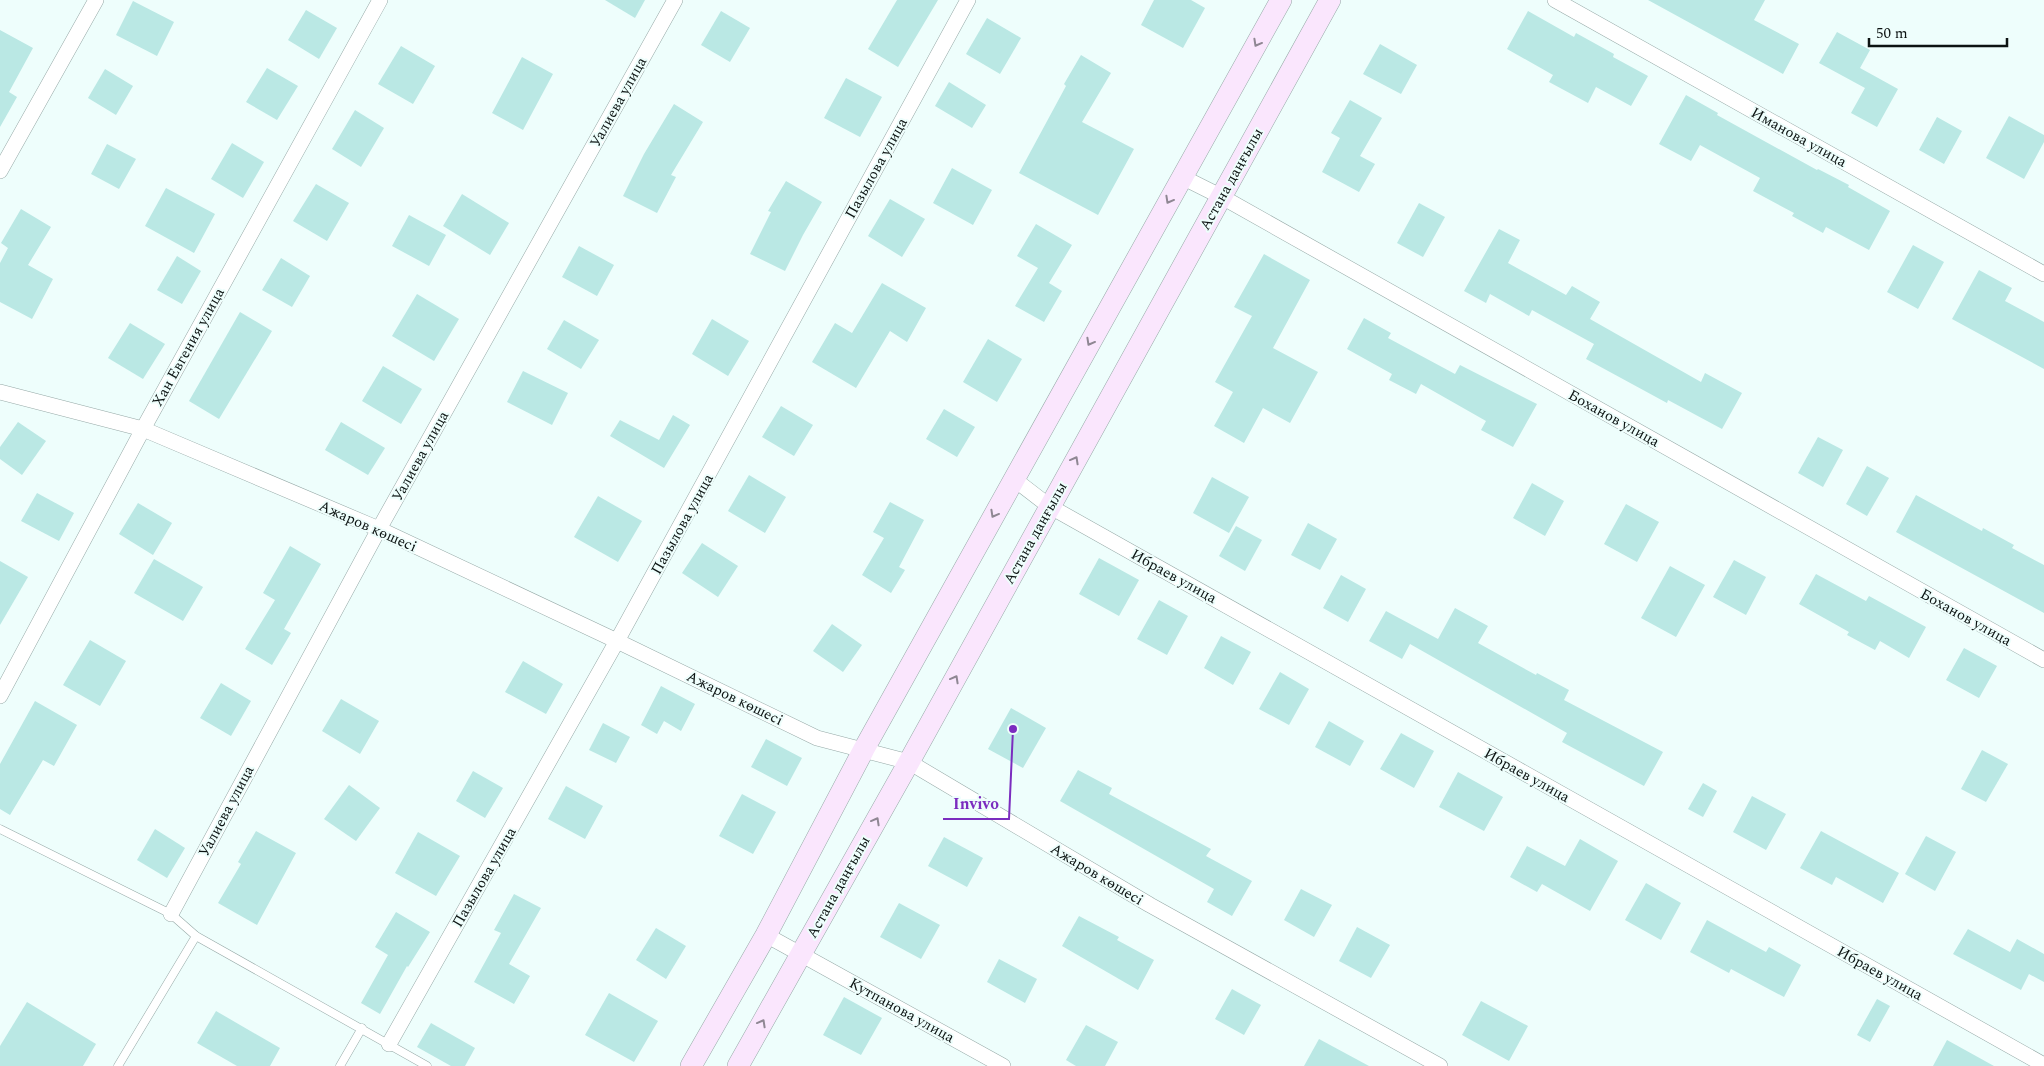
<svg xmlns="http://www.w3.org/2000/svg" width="2044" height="1066" font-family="Spectral,serif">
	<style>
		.building { fill: #bae8e4 }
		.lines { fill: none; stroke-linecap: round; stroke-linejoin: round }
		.lane-casing { stroke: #96a9a7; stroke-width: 9 }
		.street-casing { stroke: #96a9a7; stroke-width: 16 }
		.secondary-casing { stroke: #96a9a7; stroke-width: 22 }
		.lane { stroke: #fff; stroke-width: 8 }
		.street { stroke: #fff; stroke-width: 15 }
		.secondary { stroke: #fae6fd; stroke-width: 21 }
		.oneway { stroke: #8f8793 }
		.labels { text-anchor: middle; stroke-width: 4; stroke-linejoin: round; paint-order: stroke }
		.street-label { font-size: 15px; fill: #0c1312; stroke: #eefefc }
		.leader { fill: none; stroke: #7b2cbf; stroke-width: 2 }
		.callout-dot { fill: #7b2cbf; stroke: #eefefc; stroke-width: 2 }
		.callout-label { font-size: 16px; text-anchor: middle; font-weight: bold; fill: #7b2cbf; stroke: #eefefc; stroke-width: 4; stroke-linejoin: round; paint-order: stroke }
	</style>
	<rect width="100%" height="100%" fill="#eefefc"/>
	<g class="building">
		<polygon points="605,0 645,0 635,18"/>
		<polygon points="897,0 938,0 898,67 868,49"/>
		<polygon points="1154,0 1191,0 1205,8 1183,48 1141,25"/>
		<polygon points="1648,0 1765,0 1754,20 1799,44 1783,74"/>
		<polygon points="133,1 174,22 157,56 116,35"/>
		<polygon points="306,10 337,28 319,59 288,40"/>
		<polygon points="721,11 750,28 730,62 701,45"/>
		<polygon points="1528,11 1574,37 1576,33 1614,54 1613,57 1648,76 1631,106 1596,87 1588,103 1549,82 1553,75 1507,49"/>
		<polygon points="987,18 1021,38 1000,74 966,54"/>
		<polygon points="0,30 33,48 9,92 17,97 0,127"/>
		<polygon points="1837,32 1870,50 1860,68 1898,89 1877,127 1851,113 1865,88 1819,63"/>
		<polygon points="1380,44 1417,65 1401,94 1363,74"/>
		<polygon points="401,46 435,66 413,104 378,84"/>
		<polygon points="1081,55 1111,73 1082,122 1134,149 1098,215 1019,173 1066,86 1064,84"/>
		<polygon points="522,57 553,74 523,130 492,113"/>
		<polygon points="267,68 298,86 277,120 246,102"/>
		<polygon points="105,69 133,86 116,115 88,98"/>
		<polygon points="846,78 882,97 860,137 824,118"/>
		<polygon points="949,82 986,105 972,128 935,106"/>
		<polygon points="1686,95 1718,113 1717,115 1817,170 1818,169 1849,185 1848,187 1890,211 1869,250 1826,227 1823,233 1792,216 1794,213 1753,191 1760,178 1700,145 1691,161 1659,144"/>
		<polygon points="1350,100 1382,118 1360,156 1375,164 1359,192 1322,172 1340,138 1331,133"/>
		<polygon points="674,104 703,122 671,175 676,177 657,213 623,196 644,154"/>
		<polygon points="355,110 384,128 361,167 332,149"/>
		<polygon points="2009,116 2044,135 2044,142 2024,179 1986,158"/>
		<polygon points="1937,117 1962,131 1944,164 1919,150"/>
		<polygon points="232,143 264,162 243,198 211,179"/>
		<polygon points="107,144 136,159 119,189 91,174"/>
		<polygon points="952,168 992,190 973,225 933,203"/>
		<polygon points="786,181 822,202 803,235 785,271 750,254 771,212 768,211"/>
		<polygon points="316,184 349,203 327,241 293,221"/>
		<polygon points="166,188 215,214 194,253 145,226"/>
		<polygon points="462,194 509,223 490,255 443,226"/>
		<polygon points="890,199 925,219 902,257 868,236"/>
		<polygon points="1419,203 1445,217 1423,257 1397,243"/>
		<polygon points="21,209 51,227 28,265 53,279 32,319 0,302 0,263 8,248 1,243"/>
		<polygon points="409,215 446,235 429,266 392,246"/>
		<polygon points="1036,224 1072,245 1049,283 1062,291 1044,322 1015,306 1038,268 1017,256"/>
		<polygon points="1499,229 1520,240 1508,263 1566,295 1572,286 1600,302 1590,319 1701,382 1705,373 1742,393 1722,429 1668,400 1667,403 1586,359 1594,344 1532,310 1529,316 1490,294 1486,303 1464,291"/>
		<polygon points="1913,245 1944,262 1918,309 1887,292"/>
		<polygon points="579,246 614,265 597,296 562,277"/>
		<polygon points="1264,254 1310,280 1273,348 1318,372 1290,423 1263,408 1244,443 1214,426 1233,392 1215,382 1252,316 1234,307"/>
		<polygon points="177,256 201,271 182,304 157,290"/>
		<polygon points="281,258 310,276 292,307 262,290"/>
		<polygon points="1979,270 2012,288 2005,301 2044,322 2044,369 1952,319"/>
		<polygon points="882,283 926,308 907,342 890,331 856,388 812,362 835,323 852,333"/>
		<polygon points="417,294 459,319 434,361 392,336"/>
		<polygon points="240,312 272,331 219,419 189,401"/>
		<polygon points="1364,318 1391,333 1388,338 1455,374 1460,365 1537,404 1513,447 1481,430 1486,421 1421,384 1416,394 1389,380 1392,374 1347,349"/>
		<polygon points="712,319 749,341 728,376 692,354"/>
		<polygon points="564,320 599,340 581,369 547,349"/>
		<polygon points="130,323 165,344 143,379 108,358"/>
		<polygon points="988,339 1022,359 997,402 963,382"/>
		<polygon points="383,366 422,389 401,424 362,401"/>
		<polygon points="523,371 568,393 552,425 507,402"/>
		<polygon points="781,406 813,425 794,456 762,437"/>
		<polygon points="944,409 975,427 957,457 926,439"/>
		<polygon points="673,415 690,425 664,468 610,436 620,420 659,440"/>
		<polygon points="18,422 46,441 22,475 0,459 0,447"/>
		<polygon points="341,422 385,448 368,475 325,450"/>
		<polygon points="1818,437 1843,450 1823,487 1798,473"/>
		<polygon points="1867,466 1889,478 1867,516 1846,504"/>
		<polygon points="749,475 786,497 765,533 728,511"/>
		<polygon points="1212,477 1249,497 1229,533 1193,513"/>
		<polygon points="1532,483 1564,501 1545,536 1513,518"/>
		<polygon points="37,493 74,513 59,541 21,521"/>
		<polygon points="1916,495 1982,531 1983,528 2014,545 2012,548 2044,565 2044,613 1896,532"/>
		<polygon points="598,496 642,521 618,562 574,537"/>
		<polygon points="890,502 924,520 899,567 905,570 891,593 862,575 884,538 873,532"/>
		<polygon points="138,503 172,523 153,555 119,534"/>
		<polygon points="1626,504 1659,522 1637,562 1604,544"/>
		<polygon points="1308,523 1337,539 1320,570 1291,555"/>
		<polygon points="1236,526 1262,540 1245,571 1219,556"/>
		<polygon points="702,543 738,566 718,597 682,573"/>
		<polygon points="290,546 321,564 284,629 291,633 272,665 245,649 275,600 263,593"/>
		<polygon points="1099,558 1139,580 1119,616 1079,594"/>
		<polygon points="154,559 203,587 183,621 134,593"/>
		<polygon points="1734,560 1766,577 1746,615 1713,597"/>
		<polygon points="0,561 28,577 0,625"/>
		<polygon points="1670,566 1705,585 1676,637 1641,618"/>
		<polygon points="1816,574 1866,601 1869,596 1926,627 1909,658 1880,641 1875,650 1847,635 1849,632 1799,604"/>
		<polygon points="1341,575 1366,589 1348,622 1323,608"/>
		<polygon points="1159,600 1188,616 1167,655 1137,639"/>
		<polygon points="1455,608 1488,626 1478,643 1536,675 1537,673 1569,690 1564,700 1663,752 1644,786 1562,742 1567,733 1410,644 1402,659 1369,641 1386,611 1438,639"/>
		<polygon points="832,624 862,645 843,672 813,651"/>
		<polygon points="1221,636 1251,652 1233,685 1204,668"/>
		<polygon points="90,640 126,661 100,706 63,685"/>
		<polygon points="1964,648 1997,666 1979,698 1946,680"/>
		<polygon points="523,661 563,684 546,714 505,692"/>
		<polygon points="1280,672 1309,689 1289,725 1259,709"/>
		<polygon points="221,683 251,701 231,736 200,718"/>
		<polygon points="661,686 695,704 681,731 664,721 657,734 641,725"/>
		<polygon points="341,699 379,721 360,754 322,731"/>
		<polygon points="35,701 77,725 54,766 43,760 10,815 0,809 0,764"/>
		<polygon points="1011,708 1046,728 1023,768 988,749"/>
		<polygon points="1329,721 1364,741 1350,766 1315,747"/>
		<polygon points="603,723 630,737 616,763 589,750"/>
		<polygon points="1401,733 1434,751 1414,788 1380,769"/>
		<polygon points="766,739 802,758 787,786 751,767"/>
		<polygon points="1982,750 2008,764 1986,802 1961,789"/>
		<polygon points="1078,770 1112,788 1109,794 1211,849 1206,856 1252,881 1232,916 1207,902 1214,889 1060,801"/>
		<polygon points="473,771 503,788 485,818 456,801"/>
		<polygon points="1458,772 1503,797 1484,831 1439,807"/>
		<polygon points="1703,783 1717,791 1703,817 1688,809"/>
		<polygon points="349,785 380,808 356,841 324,819"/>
		<polygon points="566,786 603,806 585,839 548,819"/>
		<polygon points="742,794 776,812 753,854 719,836"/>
		<polygon points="1752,796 1786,814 1766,850 1733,832"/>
		<polygon points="155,829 185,848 167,878 137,860"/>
		<polygon points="256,831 296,853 257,925 218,903 241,864 238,862"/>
		<polygon points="1821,831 1899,873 1883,903 1836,877 1832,885 1800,868"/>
		<polygon points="418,832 460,856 436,896 395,873"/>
		<polygon points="1926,836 1956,852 1935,891 1905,874"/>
		<polygon points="944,837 983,858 967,887 928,866"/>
		<polygon points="1580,839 1618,861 1590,911 1542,884 1537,892 1510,877 1527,846 1565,866"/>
		<polygon points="1646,883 1681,903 1661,940 1625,920"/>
		<polygon points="1301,889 1332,905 1314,937 1284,920"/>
		<polygon points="514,894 541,908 509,964 530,976 514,1004 474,982 501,933 494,930"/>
		<polygon points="899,903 940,925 921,959 880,937"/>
		<polygon points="396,912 430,932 408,967 407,966 380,1014 361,1003 388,955 375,947"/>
		<polygon points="1079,916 1119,937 1117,940 1154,960 1138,990 1062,946"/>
		<polygon points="1707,920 1766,952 1769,947 1801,965 1784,997 1731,969 1729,973 1690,952"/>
		<polygon points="1357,927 1390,945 1371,978 1339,961"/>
		<polygon points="656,928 686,946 666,979 636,960"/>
		<polygon points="1968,929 2010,952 2017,939 2044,954 2044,982 2029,974 2021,990 1953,954"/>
		<polygon points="999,959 1037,979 1025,1003 987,982"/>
		<polygon points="1232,989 1261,1005 1244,1035 1215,1019"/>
		<polygon points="609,993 658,1021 634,1062 585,1035"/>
		<polygon points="844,997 882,1018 861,1055 823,1035"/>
		<polygon points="1877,999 1890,1006 1870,1042 1857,1035"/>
		<polygon points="1481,1001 1528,1026 1509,1061 1462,1035"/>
		<polygon points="27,1002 96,1044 83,1066 0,1066 0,1046"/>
		<polygon points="216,1011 280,1048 270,1066 237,1066 197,1043"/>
		<polygon points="431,1023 475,1048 465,1066 451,1066 417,1047"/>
		<polygon points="1086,1025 1118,1042 1105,1066 1076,1066 1066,1060"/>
		<polygon points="1319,1039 1369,1066 1304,1066"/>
		<polygon points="1947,1040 1994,1066 1933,1066"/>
	</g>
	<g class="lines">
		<defs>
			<g id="lane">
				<polyline points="0,829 171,914 196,936 427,1066"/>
				<polyline points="118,1066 196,936"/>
				<polyline points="340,1066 362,1028"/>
			</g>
			<g id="street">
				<polyline points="1555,0 2044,274"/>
				<polyline points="0,171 96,0"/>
				<polyline points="1182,177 1222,197 2044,660"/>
				<polyline points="0,392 143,429 379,529 617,641 817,738 909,762 1150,905 1440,1066"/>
				<polyline points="1014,479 1049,506 2044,1065"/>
				<polyline points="0,696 143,429 380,0"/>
				<polyline points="171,914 379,529 675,0"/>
				<polyline points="766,935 1003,1066"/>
				<polyline points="389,1044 617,641 968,0"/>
			</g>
			<g id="secondary">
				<polyline points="691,1066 766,935 864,749 1281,0"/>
				<polyline points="738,1066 909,762 1330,0"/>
			</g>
		</defs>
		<use href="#lane" class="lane-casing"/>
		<use href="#street" class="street-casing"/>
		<use href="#secondary" class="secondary-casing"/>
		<use href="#lane" class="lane"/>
		<use href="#street" class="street"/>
		<use href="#secondary" class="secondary"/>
	</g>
	<defs><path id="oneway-chevron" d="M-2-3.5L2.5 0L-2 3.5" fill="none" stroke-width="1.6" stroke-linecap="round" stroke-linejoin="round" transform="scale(1.25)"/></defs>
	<g class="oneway">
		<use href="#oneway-chevron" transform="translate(1257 43) rotate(119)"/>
		<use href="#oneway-chevron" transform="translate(1169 200) rotate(119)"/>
		<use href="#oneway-chevron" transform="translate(1090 342) rotate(119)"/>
		<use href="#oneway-chevron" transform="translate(1075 460) rotate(-61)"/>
		<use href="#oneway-chevron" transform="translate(994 514) rotate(119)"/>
		<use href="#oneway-chevron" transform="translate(955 679) rotate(-61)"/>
		<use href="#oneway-chevron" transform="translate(876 821) rotate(-61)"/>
		<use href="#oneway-chevron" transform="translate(762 1023) rotate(-61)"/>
	</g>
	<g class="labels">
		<g class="street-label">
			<text transform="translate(618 102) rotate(-61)" y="5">Уалиева улица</text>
			<text transform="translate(1799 137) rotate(29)" y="5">Иманова улица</text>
			<text transform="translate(876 168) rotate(-61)" y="5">Пазылова улица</text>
			<text transform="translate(1231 179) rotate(-61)" y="5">Астана даңғылы</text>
			<text transform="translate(188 347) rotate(-61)" y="5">Хан Евгения улица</text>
			<text transform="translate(1614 418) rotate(29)" y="5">Боханов улица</text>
			<text transform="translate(420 456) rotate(-61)" y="5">Уалиева улица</text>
			<text transform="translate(682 524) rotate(-61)" y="5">Пазылова улица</text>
			<text transform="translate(368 526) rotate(24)" y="5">Ажаров көшесі</text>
			<text transform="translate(1035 533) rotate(-61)" y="5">Астана даңғылы</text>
			<text transform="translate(1174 576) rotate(29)" y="5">Ибраев улица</text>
			<text transform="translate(1966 617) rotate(29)" y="5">Боханов улица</text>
			<text transform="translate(735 698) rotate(26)" y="5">Ажаров көшесі</text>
			<text transform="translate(1527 775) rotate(29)" y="5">Ибраев улица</text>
			<text transform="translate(226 811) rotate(-62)" y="5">Уалиева улица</text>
			<text transform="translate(1097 874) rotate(31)" y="5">Ажаров көшесі</text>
			<text transform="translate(484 877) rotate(-60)" y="5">Пазылова улица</text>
			<text transform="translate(838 887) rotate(-61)" y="5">Астана даңғылы</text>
			<text transform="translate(1880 973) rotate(29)" y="5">Ибраев улица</text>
			<text transform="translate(902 1010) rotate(29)" y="5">Кутпанова улица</text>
		</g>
	</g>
	<path class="leader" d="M1013 729L1009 819H943"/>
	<circle class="callout-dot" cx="1013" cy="729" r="5"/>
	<g class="callout-label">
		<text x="976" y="809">Invivo</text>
	</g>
	<path d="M1869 38v8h138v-8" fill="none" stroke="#0c1312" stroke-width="2.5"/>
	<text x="1876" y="38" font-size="15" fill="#0c1312" stroke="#eefefc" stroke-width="4" paint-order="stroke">50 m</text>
</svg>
